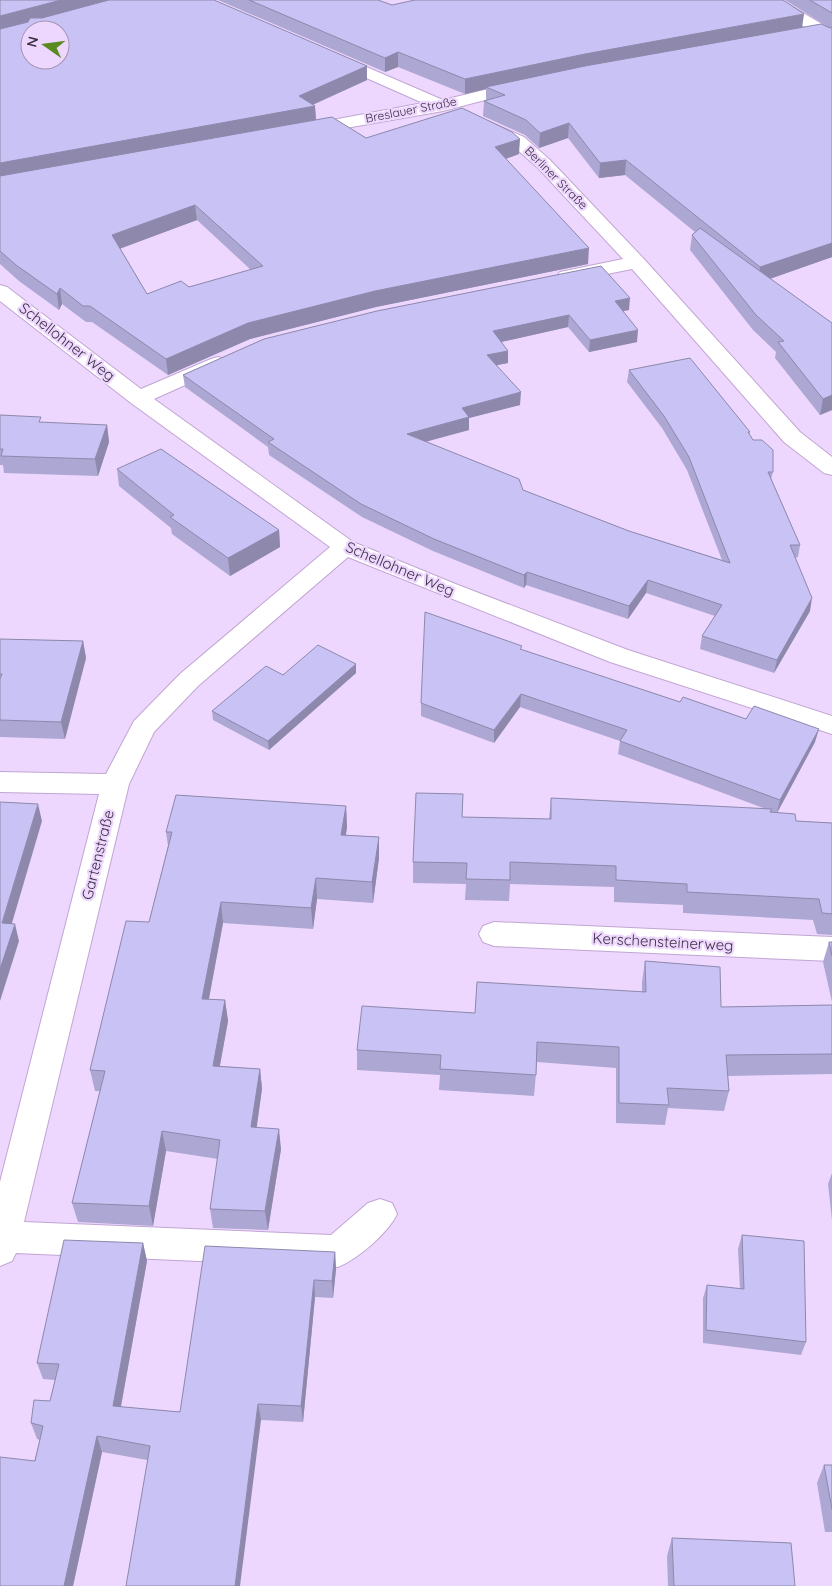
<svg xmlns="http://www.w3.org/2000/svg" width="832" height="1586" font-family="Quicksand,sans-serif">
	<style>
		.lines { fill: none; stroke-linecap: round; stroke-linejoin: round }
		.minor-casing { stroke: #c1a5d3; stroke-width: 2 }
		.minor { fill: #fff; fill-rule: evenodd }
		.wall { fill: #ada7d3; fill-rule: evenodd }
		.shaded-wall { fill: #8d88ac }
		.building { fill: #c9c2f5; stroke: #8d88ac; fill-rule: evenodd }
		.labels { text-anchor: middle; stroke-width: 4.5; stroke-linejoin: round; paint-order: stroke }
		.far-street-label { font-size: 12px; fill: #3c3043; stroke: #eed7fe }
		.street-label { font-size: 15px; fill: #3c3043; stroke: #eed7fe }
	</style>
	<rect width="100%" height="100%" fill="#eed7fe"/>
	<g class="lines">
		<defs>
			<g id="minor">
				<polygon points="762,0 781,0 832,30 832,42 826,40 765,3"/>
				<polygon points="334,53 443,100 521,81 527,83 529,86 527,89 443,111 306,135 300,134 297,130 300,126 306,125 423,103 328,61 326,58 328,55"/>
				<polygon points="487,121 524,137 550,160 643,258 800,432 832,457 832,475 824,473 784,442 632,269 567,282 560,280 557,276 560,272 623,259 538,168 512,145 481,130 478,126 481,122"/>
				<path d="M 0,285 L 7,287 L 141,389 L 211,359 L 218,357 L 225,359 L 228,363 L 225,367 L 154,399 L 353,542 L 458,585 L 628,650 L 832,716 L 832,734 L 610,662 L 348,557 L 198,686 L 154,732 L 129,784 L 24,1222 L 331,1235 L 368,1203 L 380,1199 L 392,1203 L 397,1214 C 388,1233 358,1259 338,1267 L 16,1253 L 12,1261 L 0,1266 L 0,1182 L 99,794 L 0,792 L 0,772 L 106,774 L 134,721 L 180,674 L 330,547 L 131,403 L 0,301 Z"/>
				<polygon points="494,922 832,937 832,961 494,946 483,942 479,934 483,926"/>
			</g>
		</defs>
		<use href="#minor" class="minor-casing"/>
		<use href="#minor" class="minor"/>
	</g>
	<g class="wall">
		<path d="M 0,0 L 367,66 L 367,80 L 313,105 L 315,106 L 316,120 L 366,138 L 519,154 L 505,159 L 588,264 L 376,307 L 250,339 L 168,375 L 92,322 L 86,322 L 62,304 L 59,310 L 19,281 L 0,264 ZM 197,220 L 251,270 L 189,287 L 147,294 L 120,248 Z"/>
		<polygon points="218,0 378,0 392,5 802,27 830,28 785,0 832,0 832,257 770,279 832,323 832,410 820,415 775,358 776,352 753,330 690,250 692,235 695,232 625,175 599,178 568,138 539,148 525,135 483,116 484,101 486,100 486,89 465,94 398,67 385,72"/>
		<polygon points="629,310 623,311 637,342 589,352 568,327 501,342 508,363 497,365 520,405 469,418 469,430 425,441 523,490 629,531 722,560 687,470 662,428 627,382 629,370 750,432 749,434 773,472 771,479 800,545 798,557 795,558 810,611 774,673 700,649 702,636 715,616 646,593 628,619 526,585 524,588 433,551 362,517 269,455 268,447 185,387 183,375 264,339"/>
		<polygon points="0,415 42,423 107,425 109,442 98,476 4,473 3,465 0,465"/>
		<polygon points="117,469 279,530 280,547 230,576 172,534 171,528 119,486"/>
		<polygon points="0,639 83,641 86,658 65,739 0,737"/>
		<polygon points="522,650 680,702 746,719 815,742 777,813 796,821 832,823 832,935 817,934 813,920 683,913 683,905 614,902 614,887 510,884 509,901 465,900 466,884 413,883 413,862 462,817 549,819 551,798 766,809 618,754 620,741 520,707 494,743 421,716 421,703"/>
		<polygon points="356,664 356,673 269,750 213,720 212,711 283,675"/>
		<polygon points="346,806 347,827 346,835 379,837 379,858 373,903 317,899 313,929 223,923 209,999 225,1000 228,1021 220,1066 260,1069 262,1089 256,1128 281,1149 268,1230 213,1228 210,1209 218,1159 166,1151 153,1226 78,1222 72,1203 100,1091 95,1091 90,1070 149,922 168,846 166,832"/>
		<polygon points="829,942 832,942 832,1002 823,962"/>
		<polygon points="645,961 721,1007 832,1005 832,1074 728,1076 729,1091 724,1111 668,1108 665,1125 616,1123 616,1068 537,1062 534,1096 439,1090 440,1075 357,1070 357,1050 475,1013 642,992 642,982"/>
		<polygon points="832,1173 832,1220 828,1184"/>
		<polygon points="742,1235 806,1342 801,1355 703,1343 703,1298 707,1285 740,1289 738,1249"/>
		<polygon points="143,1243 147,1261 121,1407 180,1412 335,1252 336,1269 333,1298 315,1297 303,1422 261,1420 147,1460 102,1452 73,1586 0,1586 40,1440 37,1439 31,1423 50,1401 55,1380 43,1379 37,1363"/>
		<polygon points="824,1465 832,1465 832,1532 825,1532 817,1483"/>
		<polygon points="672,1538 795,1586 668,1586 667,1556"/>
	</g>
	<g class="shaded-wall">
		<polygon points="61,0 116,0 0,30 0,16"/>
		<polygon points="804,14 802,28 486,87 486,89 465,94 465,79 585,54"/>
		<polygon points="398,52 398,67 385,72 385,58"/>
		<polygon points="367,66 367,80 305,108 315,106 316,121 0,179 0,163 299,96"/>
		<polygon points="569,123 568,138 539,148 540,133"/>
		<polygon points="520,139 519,154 494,163 495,147"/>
		<polygon points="626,160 625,175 599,178 600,163"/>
		<polygon points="195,205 197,220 114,251 112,235"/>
		<polygon points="832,243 832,257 758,283 760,267"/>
		<polygon points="589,248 588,264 376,307 250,339 168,375 166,359 248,323 375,291"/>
		<polygon points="60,288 62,304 59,310 57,294"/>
		<polygon points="630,298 629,310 614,313 615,301"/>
		<polygon points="569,315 568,327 492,344 493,331"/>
		<polygon points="638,330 637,342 589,352 590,340"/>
		<polygon points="508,351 508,363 487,367 487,355"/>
		<polygon points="521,392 520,405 469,418 469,430 407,447 407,434 462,408"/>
		<polygon points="832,395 832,410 820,415 823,399"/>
		<polygon points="107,425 109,442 98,476 95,459"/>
		<polygon points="279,530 280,547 230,576 228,558"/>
		<polygon points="527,572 526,585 524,588 524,575"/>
		<polygon points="648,580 646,593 628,619 629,606"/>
		<polygon points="812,598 810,611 774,673 777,660"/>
		<polygon points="83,641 86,658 65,739 61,722"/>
		<polygon points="356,664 356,673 269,750 268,741"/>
		<polygon points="521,694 520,707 494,743 494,730"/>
		<polygon points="819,729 815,742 777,813 780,800"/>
		<polygon points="38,804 42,821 7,940 2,923"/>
		<polygon points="346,806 347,827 342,856 341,835"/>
		<polygon points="379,837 379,858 373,903 372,882"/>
		<polygon points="316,878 317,899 313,929 311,908"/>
		<polygon points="221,902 223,923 205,1019 202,999"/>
		<polygon points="15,924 19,941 0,1001 0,969"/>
		<polygon points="225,1000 228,1021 216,1086 213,1066"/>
		<polygon points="260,1069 262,1089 254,1147 251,1127"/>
		<polygon points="279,1129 281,1149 268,1230 265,1211"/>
		<polygon points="162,1131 166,1151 153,1226 149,1206"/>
		<polygon points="143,1243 147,1261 118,1422 113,1406"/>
		<polygon points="335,1252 336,1269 333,1298 332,1281"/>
		<polygon points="314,1280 315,1297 303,1422 301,1406"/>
		<polygon points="258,1404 261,1420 240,1586 235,1586"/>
		<polygon points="97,1436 102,1452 73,1586 64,1586"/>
	</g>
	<g class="building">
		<polygon points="0,0 61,0 0,16"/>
		<path d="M 109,0 L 214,0 L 367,66 L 299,96 L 315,106 L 0,163 L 0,29 L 28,22 L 30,18 L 42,18 ZM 30,30 L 60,30 L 60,60 L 30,60 Z"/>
		<polygon points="249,0 378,0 392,5 415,0 783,0 804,14 585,54 465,79 398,52 385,58"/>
		<polygon points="810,0 832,0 832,13"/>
		<polygon points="821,24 830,28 832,27 832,243 760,267 626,160 600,163 569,123 540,133 526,120 484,101 505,95 486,87 585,66"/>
		<path d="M 462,108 L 512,132 L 520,139 L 495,147 L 589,248 L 375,291 L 248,323 L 166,359 L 90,306 L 83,306 L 60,288 L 57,294 L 16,265 L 0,251 L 0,176 L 332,117 L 366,138 ZM 195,205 L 263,266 L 189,287 L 181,281 L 147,294 L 112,235 Z"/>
		<polygon points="700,228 832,323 832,395 823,399 778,342 784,341 756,315 692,235"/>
		<polygon points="601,266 630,298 615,301 638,330 590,340 569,315 493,331 508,351 487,355 521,392 462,408 469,417 407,434 519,479 523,490 629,531 730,563 689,457 664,416 629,370 690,358 750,432 748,432 753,440 762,440 773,450 773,472 768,472 800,545 790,545 812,598 777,660 702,636 722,605 648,580 629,606 527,572 524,575 434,539 361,504 268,442 274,439 183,375 264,339 377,311"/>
		<polygon points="0,415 41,417 39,422 107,425 95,459 1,456 3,449 0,449"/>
		<polygon points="161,449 279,530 228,558 170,517 174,515 117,469"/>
		<polygon points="425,612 522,646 520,649 680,702 683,697 746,719 754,706 819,729 780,800 620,741 627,730 521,694 494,730 421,703"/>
		<polygon points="0,639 83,641 61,722 0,720 0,679 2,674 0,674"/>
		<polygon points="318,645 356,664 268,741 212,711 266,666 283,675"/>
		<polygon points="416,793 463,794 462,817 551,819 551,798 772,809 770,812 795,814 796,821 832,823 832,914 822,913 819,899 687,892 687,884 616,880 616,866 510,862 510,880 466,879 467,863 413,862"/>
		<polygon points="176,795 346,806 341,835 379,837 372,882 316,878 311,908 221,902 202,999 225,1000 213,1066 260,1069 251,1127 279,1129 265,1211 210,1209 220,1140 162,1131 149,1206 72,1203 105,1071 90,1070 126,921 149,922 172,832 166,832"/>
		<polygon points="0,802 38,804 2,923 15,924 0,969"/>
		<polygon points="829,942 832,942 832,956"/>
		<polygon points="645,961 720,967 721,1007 832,1005 832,1054 726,1055 729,1091 667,1088 669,1105 619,1103 619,1047 537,1042 536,1075 440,1069 441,1055 357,1050 362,1006 475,1013 477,982 646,992"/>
		<polygon points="742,1235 804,1241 806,1342 706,1330 707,1285 744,1289"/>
		<polygon points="64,1240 143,1243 113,1406 180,1412 205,1246 335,1252 332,1281 314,1280 301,1406 258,1404 235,1586 126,1586 150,1446 97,1436 64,1586 0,1586 0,1457 35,1461 43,1426 31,1423 34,1400 50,1401 59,1364 37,1363"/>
		<polygon points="824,1465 832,1465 832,1509"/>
		<polygon points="672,1538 791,1543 795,1586 674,1586"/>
	</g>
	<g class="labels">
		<g class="far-street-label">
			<text transform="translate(411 110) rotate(-11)" y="4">Breslauer Straße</text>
			<text transform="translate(556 178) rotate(45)" y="4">Berliner Straße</text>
		</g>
		<g class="street-label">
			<text transform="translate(67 342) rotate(38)" y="5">Schellohner Weg</text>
			<text transform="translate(400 569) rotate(23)" y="5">Schellohner Weg</text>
			<text transform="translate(98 855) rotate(-76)" y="5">Gartenstraße</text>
			<text transform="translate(663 942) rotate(3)" y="5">Kerschensteinerweg</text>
		</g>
	</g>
	<g transform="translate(45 45) rotate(284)"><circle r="24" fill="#eed7fe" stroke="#a794b3"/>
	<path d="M0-4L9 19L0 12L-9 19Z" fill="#5a8b21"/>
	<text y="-8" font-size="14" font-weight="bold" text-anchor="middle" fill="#3c3043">N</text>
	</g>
</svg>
